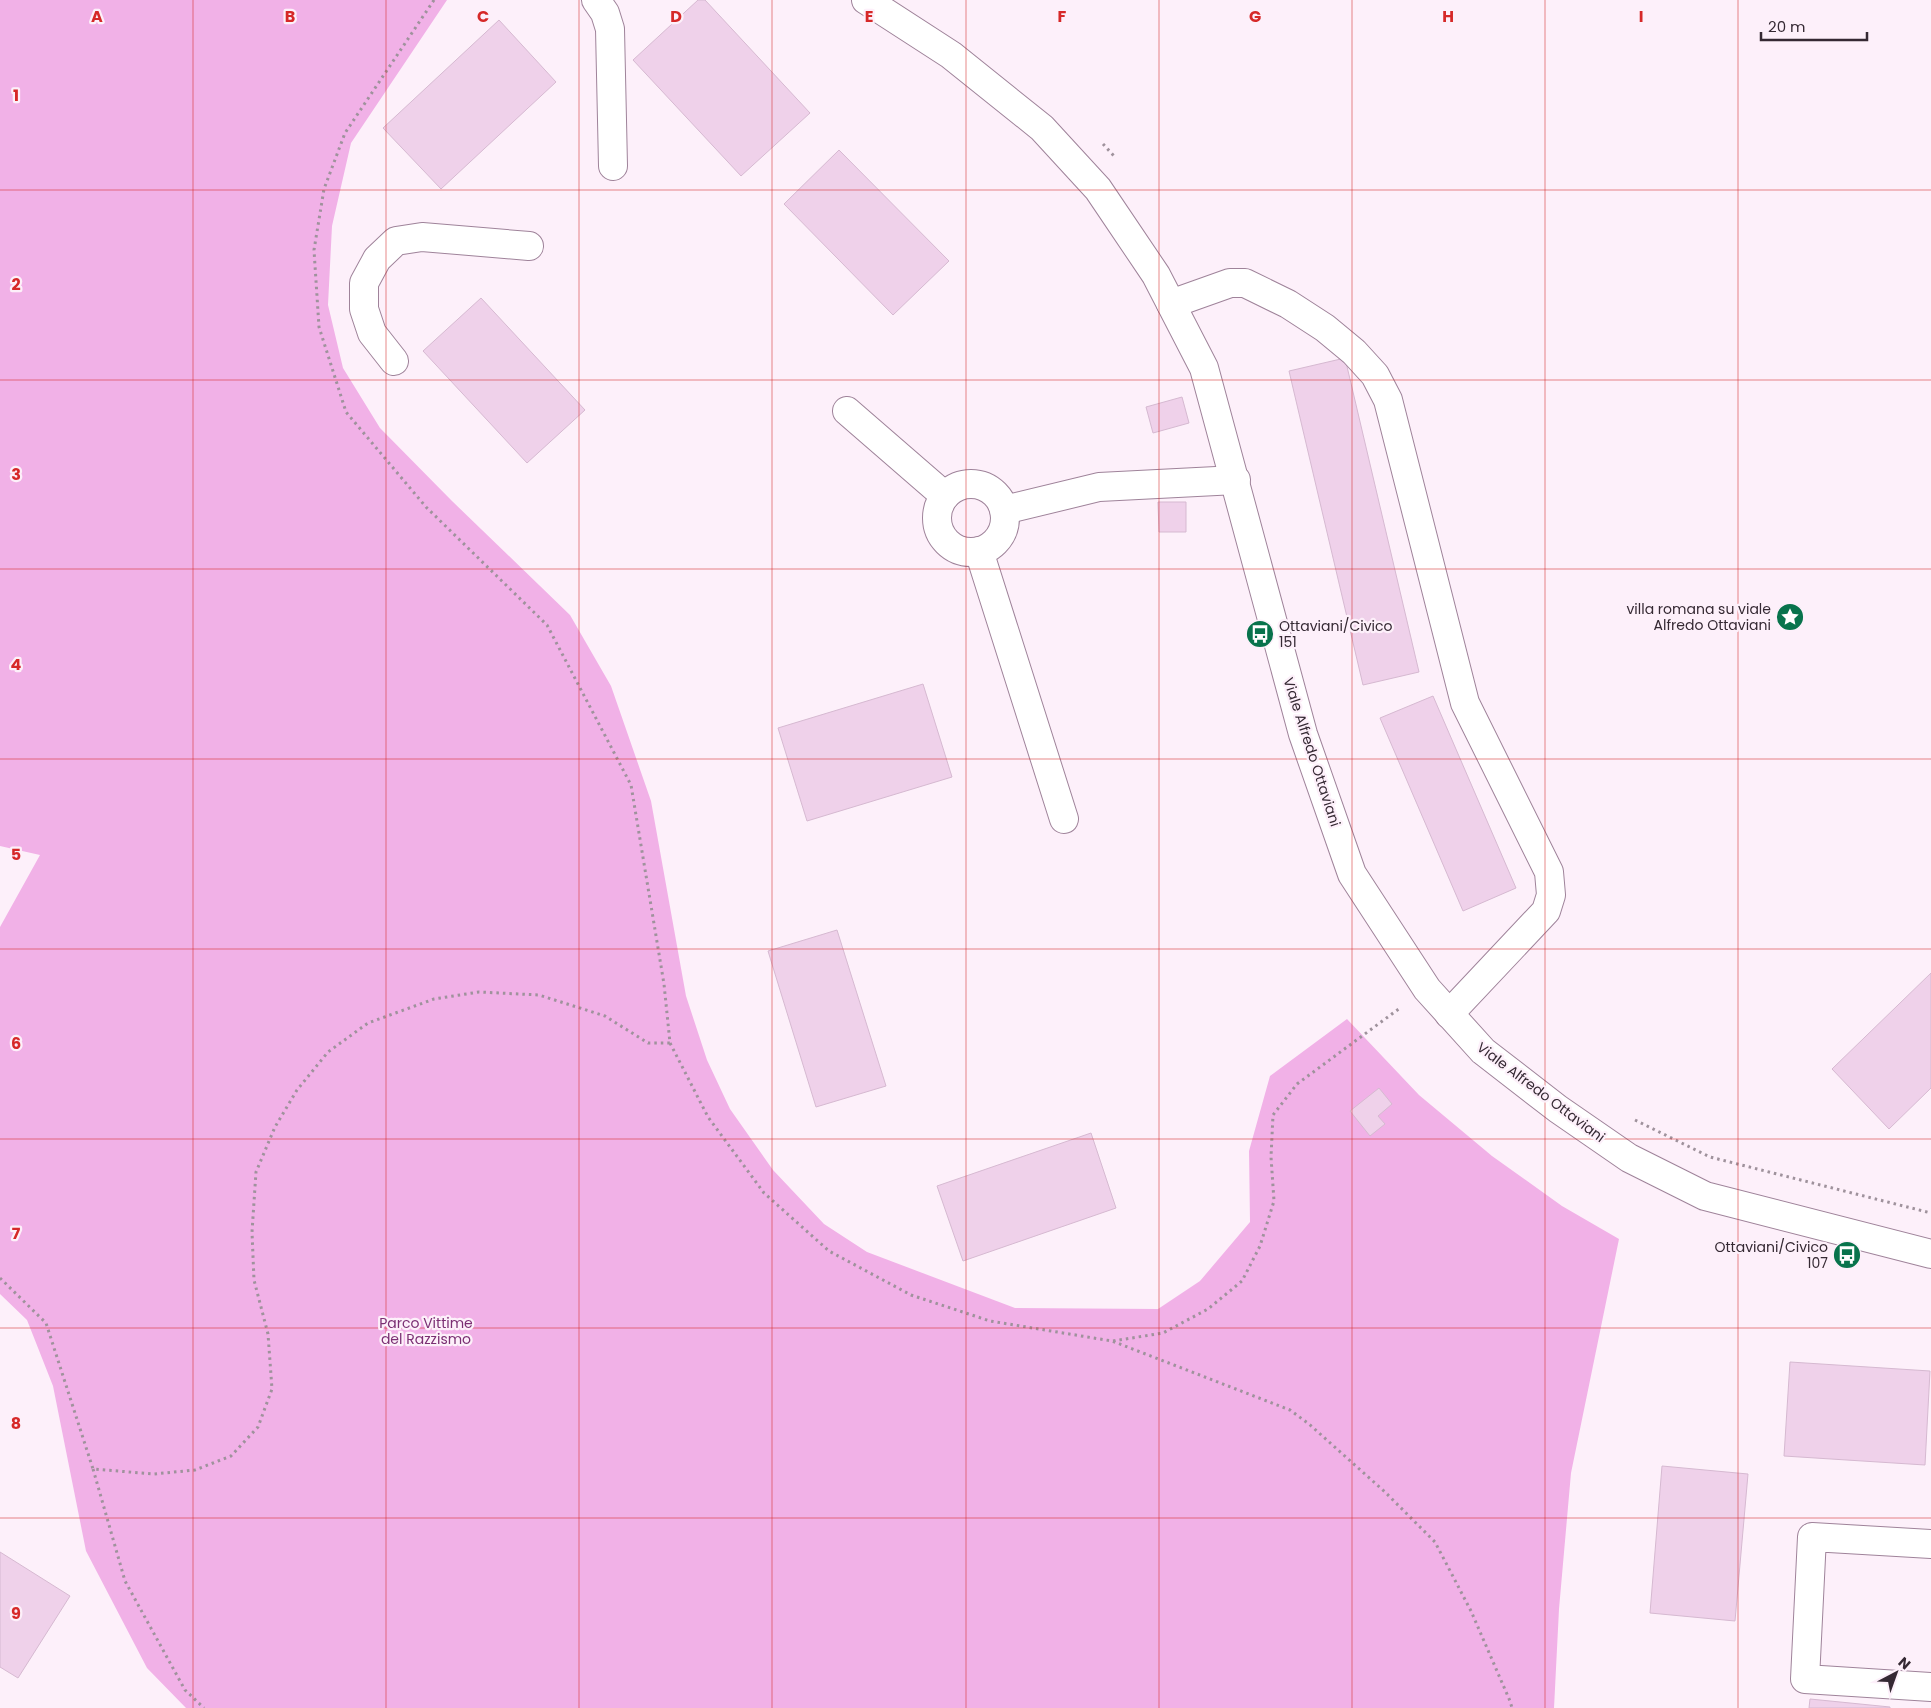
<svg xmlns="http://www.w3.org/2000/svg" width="1931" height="1708" font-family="Poppins,sans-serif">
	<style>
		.green { fill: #f1b1e7 }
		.building { fill: #efd1ea; stroke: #d6b9d1 }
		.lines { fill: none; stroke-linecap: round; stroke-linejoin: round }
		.minor-casing { stroke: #9f839a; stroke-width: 30 }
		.path { stroke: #9f929c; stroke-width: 3; stroke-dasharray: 2.5 4; stroke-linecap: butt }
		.minor { stroke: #fff; stroke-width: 28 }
		.grid { fill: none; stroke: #d62828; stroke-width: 1; stroke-opacity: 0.55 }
		.labels { text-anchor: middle; stroke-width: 4.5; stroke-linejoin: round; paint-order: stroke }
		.poi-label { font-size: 14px; fill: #352933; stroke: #fdf0fa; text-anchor: end }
		.street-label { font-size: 14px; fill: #352933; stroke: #fdf0fa }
		.park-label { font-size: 14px; fill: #7b2f73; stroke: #fdf0fa }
		.grid-label { font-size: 16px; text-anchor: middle; font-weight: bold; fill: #d62828; stroke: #fdf0fa; stroke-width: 4.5; stroke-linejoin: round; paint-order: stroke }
	</style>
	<rect width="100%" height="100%" fill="#fdf0fa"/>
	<polygon class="green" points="0,0 447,0 351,143 332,226 328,305 343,368 380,428 452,501 570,615 611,686 651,801 686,996 707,1060 730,1109 773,1170 824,1224 867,1252 1015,1308 1158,1309 1200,1281 1250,1222 1249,1151 1270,1076 1347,1019 1419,1095 1492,1156 1562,1206 1619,1239 1571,1473 1559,1609 1554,1708 186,1708 147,1668 86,1551 53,1386 27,1320 0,1294 0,927 40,855 0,846"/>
	<g class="building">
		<polygon points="698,0 705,0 810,113 741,176 633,60"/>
		<polygon points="499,20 556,82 441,189 383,128"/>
		<polygon points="839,150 949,261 893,315 784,204"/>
		<polygon points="481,298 585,410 527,463 423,351"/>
		<polygon points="1345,358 1419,672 1363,685 1289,371"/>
		<polygon points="1182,397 1189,423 1153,433 1146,407"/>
		<polygon points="1158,502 1186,502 1186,532 1159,532"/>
		<polygon points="923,684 952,777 807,821 778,728"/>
		<polygon points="1433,696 1516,888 1463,911 1380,718"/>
		<polygon points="837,930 886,1086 816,1107 768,951"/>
		<polygon points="1931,973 1931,1088 1889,1129 1832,1069"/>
		<polygon points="1379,1088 1392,1104 1378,1116 1385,1124 1370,1136 1350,1111"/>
		<polygon points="1091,1133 1116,1208 963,1261 937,1186"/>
		<polygon points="1790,1362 1930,1371 1925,1465 1784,1456"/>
		<polygon points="1662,1466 1748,1474 1735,1621 1650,1613"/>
		<polygon points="0,1552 70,1596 18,1678 0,1667"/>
		<polygon points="1810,1699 1890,1707 1890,1708 1809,1708"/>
	</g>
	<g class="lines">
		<defs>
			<g id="minor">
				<polyline points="596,0 605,13 610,29 613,166"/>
				<polyline points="866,0 951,55 1042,128 1098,189 1156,275 1204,368 1303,734 1352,874 1427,989 1483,1051 1558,1109 1629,1158 1705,1196 1931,1254"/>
				<polyline points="1171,304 1230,283 1245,283 1288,304 1325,328 1354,352 1375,375 1388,400 1465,703 1549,872 1551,895 1546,911 1449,1014"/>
				<polyline points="394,361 372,333 364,309 364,283 377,259 396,241 422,237 529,246"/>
				<polyline points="847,411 945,496"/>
				<circle cx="971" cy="518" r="34"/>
				<polyline points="1004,510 1099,487 1236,480"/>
				<polyline points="979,551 1064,819"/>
				<polyline points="1931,1544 1812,1537 1805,1679 1931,1687"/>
			</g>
		</defs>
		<use href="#minor" class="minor-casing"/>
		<g class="path">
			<polyline points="434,0 345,133 324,189 314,250 319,327 346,412 426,507 547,625 631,785 664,984 670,1043 708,1117 764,1193 829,1251 911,1295 990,1321 1112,1341 1290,1410 1309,1424 1385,1492 1435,1542 1471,1611 1510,1701 1512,1708"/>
			<polyline points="1103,144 1114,156"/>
			<polyline points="1635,1120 1710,1157 1931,1213"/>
			<polyline points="0,1278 46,1323 93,1469 154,1474 195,1470 231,1456 258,1427 272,1389 268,1334 254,1280 252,1232 256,1172 275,1127 297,1090 328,1052 368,1023 434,999 479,992 539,995 605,1016 648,1043 670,1043"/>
			<polyline points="1113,1341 1163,1333 1208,1309 1242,1281 1260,1246 1274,1201 1271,1157 1273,1115 1297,1084 1400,1008"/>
			<polyline points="93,1469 125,1581 185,1690 204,1708"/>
		</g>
		<use href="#minor" class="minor"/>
	</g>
	<path class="grid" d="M 193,0 L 193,1708M 386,0 L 386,1708M 579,0 L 579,1708M 772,0 L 772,1708M 966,0 L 966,1708M 1159,0 L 1159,1708M 1352,0 L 1352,1708M 1545,0 L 1545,1708M 1738,0 L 1738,1708M 0,190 L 1931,190M 0,380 L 1931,380M 0,569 L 1931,569M 0,759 L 1931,759M 0,949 L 1931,949M 0,1139 L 1931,1139M 0,1328 L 1931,1328M 0,1518 L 1931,1518"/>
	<defs>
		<symbol id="sight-disc" viewBox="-11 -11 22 22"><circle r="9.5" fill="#08734c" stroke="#fdf0fa"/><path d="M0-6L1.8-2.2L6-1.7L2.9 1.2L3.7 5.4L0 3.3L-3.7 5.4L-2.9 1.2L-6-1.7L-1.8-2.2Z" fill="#fff"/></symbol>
		<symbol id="bus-disc" viewBox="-11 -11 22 22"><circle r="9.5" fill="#08734c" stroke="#fdf0fa"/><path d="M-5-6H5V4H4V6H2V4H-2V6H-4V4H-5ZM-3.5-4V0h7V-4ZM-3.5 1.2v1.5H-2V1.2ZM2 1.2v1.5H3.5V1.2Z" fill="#fff"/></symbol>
	</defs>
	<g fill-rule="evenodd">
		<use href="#sight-disc" x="1774" y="601" width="32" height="32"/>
		<use href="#bus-disc" x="1244" y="618" width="32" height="32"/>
		<use href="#bus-disc" x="1831" y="1239" width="32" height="32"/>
	</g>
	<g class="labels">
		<g class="poi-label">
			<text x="1771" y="614">villa romana su viale<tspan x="1771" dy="16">Alfredo Ottaviani</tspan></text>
			<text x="1279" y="631" text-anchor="start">Ottaviani/Civico<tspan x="1279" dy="16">151</tspan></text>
			<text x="1828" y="1252">Ottaviani/Civico<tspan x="1828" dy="16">107</tspan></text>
		</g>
		<g class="street-label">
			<text transform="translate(1312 752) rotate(72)" y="5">Viale Alfredo Ottaviani</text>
			<text transform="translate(1541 1092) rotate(37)" y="5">Viale Alfredo Ottaviani</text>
		</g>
		<g class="park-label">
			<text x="426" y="1328">Parco Vittime<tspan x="426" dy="16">del Razzismo</tspan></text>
		</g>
	</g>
	<g class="grid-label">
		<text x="97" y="22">A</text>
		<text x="290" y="22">B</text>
		<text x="483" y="22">C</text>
		<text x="676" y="22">D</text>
		<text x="869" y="22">E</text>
		<text x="1062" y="22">F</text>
		<text x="1255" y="22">G</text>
		<text x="1448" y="22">H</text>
		<text x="1641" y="22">I</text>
		<text x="16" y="101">1</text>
		<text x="16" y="290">2</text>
		<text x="16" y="480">3</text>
		<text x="16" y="670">4</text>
		<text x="16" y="860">5</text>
		<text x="16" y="1049">6</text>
		<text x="16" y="1239">7</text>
		<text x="16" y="1429">8</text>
		<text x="16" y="1619">9</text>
	</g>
	<g transform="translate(1896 1673) rotate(41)" stroke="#fdf0fa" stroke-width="4" paint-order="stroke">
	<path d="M0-4L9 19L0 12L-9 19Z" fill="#352933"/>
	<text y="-8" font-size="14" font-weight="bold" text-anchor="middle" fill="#352933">N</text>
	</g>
	<path d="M1761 32v8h106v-8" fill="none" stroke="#352933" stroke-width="2.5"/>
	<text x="1768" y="32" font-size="15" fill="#352933" stroke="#fdf0fa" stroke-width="4" paint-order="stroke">20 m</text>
</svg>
